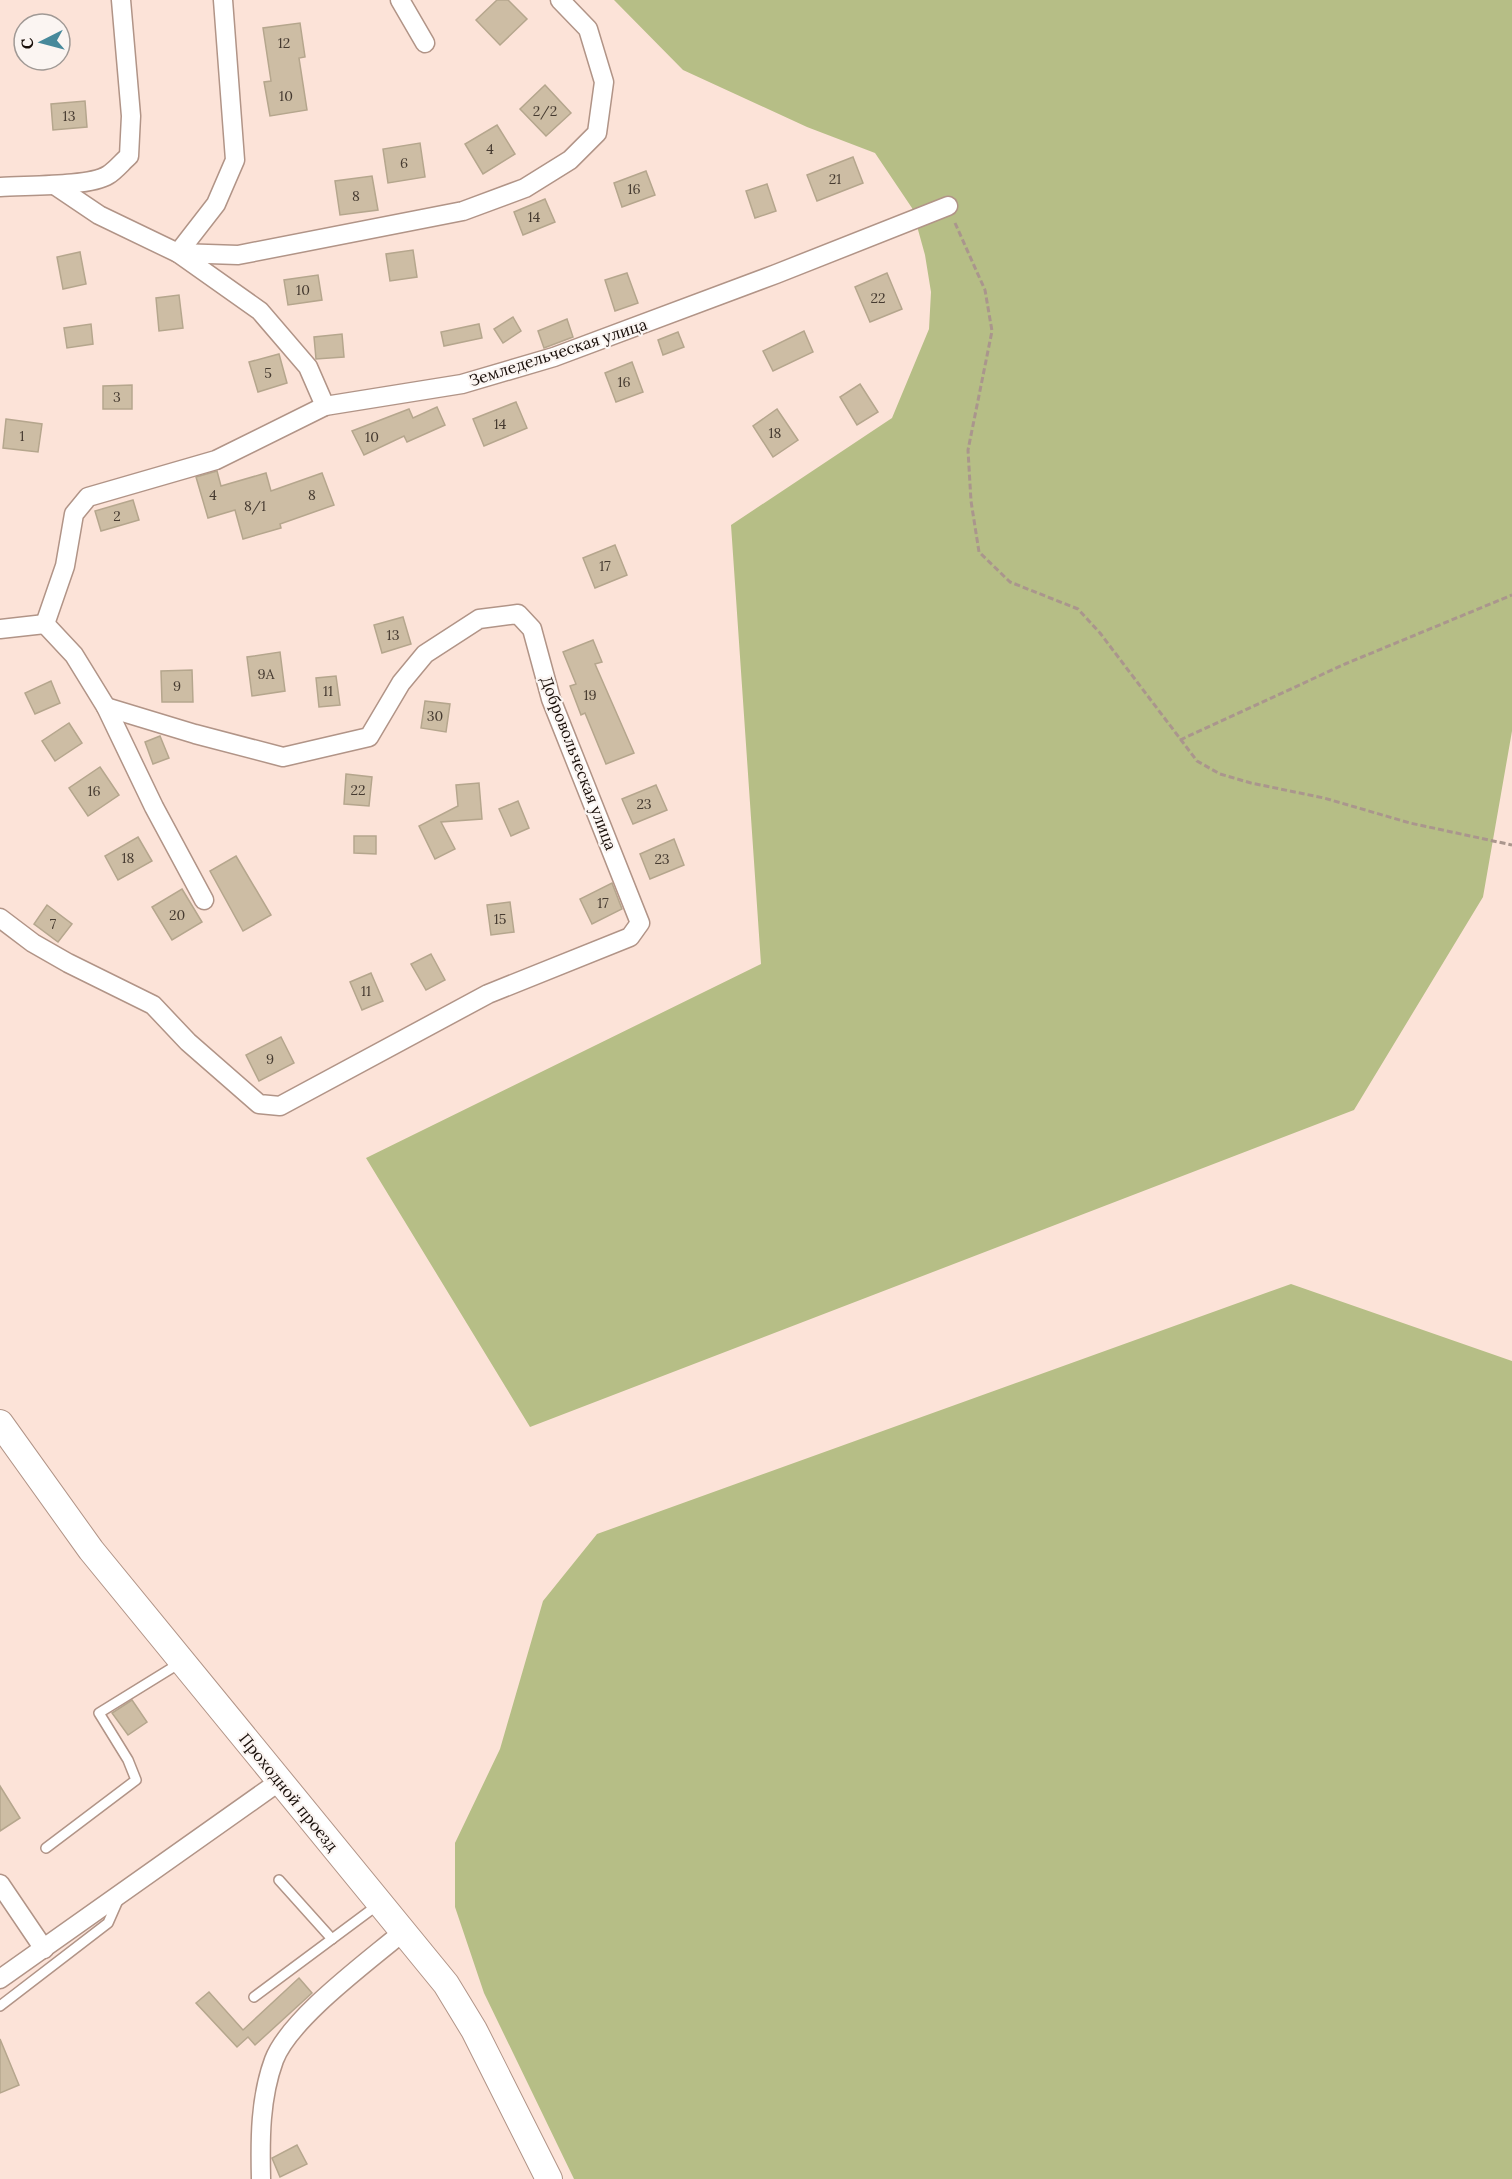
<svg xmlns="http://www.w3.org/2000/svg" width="1512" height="2179" font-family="Lora,serif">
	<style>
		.green { fill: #b6be86 }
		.building { fill: #cdbda4; stroke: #b5a68d; stroke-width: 1.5 }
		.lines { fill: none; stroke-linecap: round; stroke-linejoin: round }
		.lane-casing { stroke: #b19487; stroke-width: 12 }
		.street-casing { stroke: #b19487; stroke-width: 21 }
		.secondary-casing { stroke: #b19487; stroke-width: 28 }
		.path { stroke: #aa968d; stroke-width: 3; stroke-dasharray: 6 3; stroke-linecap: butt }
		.lane { stroke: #fff; stroke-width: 9 }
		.street { stroke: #fff; stroke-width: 18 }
		.secondary { stroke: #fff; stroke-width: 26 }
		.labels { text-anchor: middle; stroke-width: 4.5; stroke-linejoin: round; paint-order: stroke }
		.number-label { font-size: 14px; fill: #453a30 }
		.street-label { font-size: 16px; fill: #180e09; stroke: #fbf5f2 }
	</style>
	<rect width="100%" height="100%" fill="#fce3d8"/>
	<g class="green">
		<polygon points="614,0 1512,0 1512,731 1483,897 1354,1110 530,1427 366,1158 761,964 731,525 892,418 929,329 931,292 925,255 912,208 875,153 807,127 683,70"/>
		<polygon points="1291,1284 1512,1361 1512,2179 574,2179 484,1993 455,1907 455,1843 500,1749 543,1601 597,1534"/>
	</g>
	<g class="building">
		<polygon points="497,0 508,0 527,19 500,45 476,20"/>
		<polygon points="300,23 305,57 299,58 307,110 270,116 264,82 271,81 263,28"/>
		<polygon points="545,85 571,113 546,136 520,109"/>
		<polygon points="85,101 87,127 53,130 51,104"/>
		<polygon points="497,125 515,154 483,174 465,144"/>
		<polygon points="420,143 425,177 388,183 383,149"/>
		<polygon points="853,157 863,183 817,201 807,175"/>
		<polygon points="646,171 655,195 622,207 614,183"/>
		<polygon points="372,176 378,210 340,215 335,181"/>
		<polygon points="767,184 776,211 755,218 746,191"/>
		<polygon points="545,199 555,222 523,235 514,212"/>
		<polygon points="413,250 417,277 390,281 386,254"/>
		<polygon points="80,252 86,284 63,289 57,257"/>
		<polygon points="627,273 638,303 615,311 605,280"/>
		<polygon points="887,273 902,309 870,322 855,287"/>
		<polygon points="318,275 322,300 288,305 284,280"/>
		<polygon points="179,295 183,328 159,331 156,298"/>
		<polygon points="513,317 521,331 503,343 494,329"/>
		<polygon points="567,319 573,337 544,348 538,331"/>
		<polygon points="91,324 93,344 67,348 64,328"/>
		<polygon points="479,324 482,338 444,346 441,332"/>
		<polygon points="804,331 813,352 773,371 763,351"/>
		<polygon points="678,332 684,347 663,355 658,340"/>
		<polygon points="342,334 344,357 316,359 314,337"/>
		<polygon points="279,354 287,383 258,392 249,362"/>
		<polygon points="632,362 643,392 616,402 605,373"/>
		<polygon points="860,384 878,412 857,425 840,397"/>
		<polygon points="132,385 132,409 103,409 103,386"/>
		<polygon points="516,402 527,428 484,446 473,419"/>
		<polygon points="437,407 445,425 407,442 404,436 364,455 352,431 409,409 413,418"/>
		<polygon points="777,409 798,440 773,457 753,426"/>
		<polygon points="6,419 42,424 38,452 3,448"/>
		<polygon points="217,471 221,486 266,473 271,491 322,473 334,505 280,524 281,528 243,539 235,510 208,518 196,477"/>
		<polygon points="133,500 139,520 101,531 95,511"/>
		<polygon points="615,545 627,575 595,588 583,558"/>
		<polygon points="403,617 411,644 382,653 374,625"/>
		<polygon points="593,640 602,662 595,664 634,753 606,764 585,713 581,715 570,686 576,684 563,652"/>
		<polygon points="280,652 285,691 252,696 247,657"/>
		<polygon points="192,670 193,702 162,702 161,671"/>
		<polygon points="336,676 340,705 319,707 316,678"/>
		<polygon points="51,681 60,703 35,714 25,693"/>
		<polygon points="425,701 450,704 446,732 421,728"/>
		<polygon points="69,723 82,743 55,761 42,741"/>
		<polygon points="160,736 169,758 153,764 145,742"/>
		<polygon points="100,767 119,795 88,816 69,788"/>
		<polygon points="346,774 372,777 369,806 344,804"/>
		<polygon points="479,783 482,819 441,822 455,849 435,859 419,826 458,806 456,785"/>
		<polygon points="656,785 667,810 633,824 622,799"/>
		<polygon points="518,801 529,828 511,836 499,809"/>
		<polygon points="354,836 376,836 376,854 354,853"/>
		<polygon points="138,837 152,861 118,880 105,856"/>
		<polygon points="674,839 684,865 650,879 640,854"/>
		<polygon points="236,856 271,915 243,931 210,871"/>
		<polygon points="612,883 622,909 592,924 580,899"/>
		<polygon points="182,889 202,922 172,940 152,907"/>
		<polygon points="510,902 514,932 491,935 487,905"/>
		<polygon points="47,905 72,924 58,942 34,924"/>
		<polygon points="431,954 445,980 426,990 411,964"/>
		<polygon points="371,973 383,1001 362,1010 350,982"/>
		<polygon points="281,1037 294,1063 259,1081 246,1055"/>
		<polygon points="132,1700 147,1722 128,1735 112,1713"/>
		<polygon points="0,1786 20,1818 0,1831"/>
		<polygon points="299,1978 312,1993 255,2045 248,2037 237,2047 196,2003 209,1992 243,2030"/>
		<polygon points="0,2039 19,2085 0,2093"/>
		<polygon points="297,2145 307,2164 280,2177 272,2158"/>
	</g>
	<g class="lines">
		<defs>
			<g id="lane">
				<polyline points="46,1848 136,1780 128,1760 99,1713 180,1663"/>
				<polyline points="279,1880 332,1939"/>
				<polyline points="254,1997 379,1904"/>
				<polyline points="0,2006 108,1923 119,1898"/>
			</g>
			<g id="street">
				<polyline points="223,0 235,160 216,204 178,253 260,311 308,367 325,406"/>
				<polyline points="400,0 425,43"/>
				<polyline points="56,186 99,215 178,253 238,255 463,211 525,188 570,160 597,133 604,82 588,29 560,0"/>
				<path d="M 0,187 C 25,185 89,187 108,175 C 116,170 122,162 129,156 L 131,116 L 121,0"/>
				<polyline points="45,624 65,566 74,514 88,497 216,460 325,406 462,384 554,357 776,274 948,206"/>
				<polyline points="45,624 74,655 106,707 154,807 204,900"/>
				<polyline points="0,629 45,624"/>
				<polyline points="0,918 33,943 68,963 153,1005 188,1042 259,1104 280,1106 488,994 630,937 640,923 551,699 532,629 518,614 479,619 425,654 401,683 369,737 283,757 195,734 106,707"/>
				<polyline points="0,1884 44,1949"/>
				<polyline points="0,1979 280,1781"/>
				<path d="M 261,2179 C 260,2139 260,2098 274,2060 C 290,2018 369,1961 404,1931"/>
			</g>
			<polyline id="secondary" points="0,1423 91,1550 446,1984 474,2030 549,2179"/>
		</defs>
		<use href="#lane" class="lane-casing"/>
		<use href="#street" class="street-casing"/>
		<use href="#secondary" class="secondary-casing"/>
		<g class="path">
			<polyline points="955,223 985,290 992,331 968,450 971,501 979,552 1010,582 1078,609 1100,633 1197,761 1220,774 1251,783 1324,798 1410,823 1512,845"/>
			<polyline points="1180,740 1345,664 1512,595"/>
		</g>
		<use href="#lane" class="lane"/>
		<use href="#street" class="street"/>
		<use href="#secondary" class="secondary"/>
	</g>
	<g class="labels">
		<g class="number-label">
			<text x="284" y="48">12</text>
			<text x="286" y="101">10</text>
			<text x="545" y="116">2/2</text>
			<text x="69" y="121">13</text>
			<text x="490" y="154">4</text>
			<text x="404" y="168">6</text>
			<text x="835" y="184">21</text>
			<text x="634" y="194">16</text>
			<text x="356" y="201">8</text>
			<text x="534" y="222">14</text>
			<text x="303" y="295">10</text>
			<text x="878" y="303">22</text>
			<text x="268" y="378">5</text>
			<text x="624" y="387">16</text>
			<text x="117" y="402">3</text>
			<text x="500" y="429">14</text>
			<text x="775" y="438">18</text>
			<text x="22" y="441">1</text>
			<text x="372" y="442">10</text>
			<text x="213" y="500">4</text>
			<text x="312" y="500">8</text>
			<text x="255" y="511">8/1</text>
			<text x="117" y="521">2</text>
			<text x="605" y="571">17</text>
			<text x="393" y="640">13</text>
			<text x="266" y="679">9А</text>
			<text x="177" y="691">9</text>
			<text x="328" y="696">11</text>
			<text x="590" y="700">19</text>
			<text x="435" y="721">30</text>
			<text x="358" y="795">22</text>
			<text x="94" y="796">16</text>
			<text x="644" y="809">23</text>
			<text x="128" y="863">18</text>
			<text x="662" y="864">23</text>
			<text x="603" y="908">17</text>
			<text x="177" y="920">20</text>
			<text x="500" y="924">15</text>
			<text x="53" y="929">7</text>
			<text x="366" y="996">11</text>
			<text x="270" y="1064">9</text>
		</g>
		<g class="street-label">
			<text transform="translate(558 352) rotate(-18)" y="6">Земледельческая улица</text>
			<text transform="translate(579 763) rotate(69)" y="6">Добровольческая улица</text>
			<text transform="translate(289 1792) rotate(51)" y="6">Проходной проезд</text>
		</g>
	</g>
	<g transform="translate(42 42) rotate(264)"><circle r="28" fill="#fbf5f2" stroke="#a09995" stroke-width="1.5"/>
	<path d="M0-4.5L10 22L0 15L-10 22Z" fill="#47899b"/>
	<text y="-9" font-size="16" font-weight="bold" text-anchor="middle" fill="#180e09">С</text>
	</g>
</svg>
